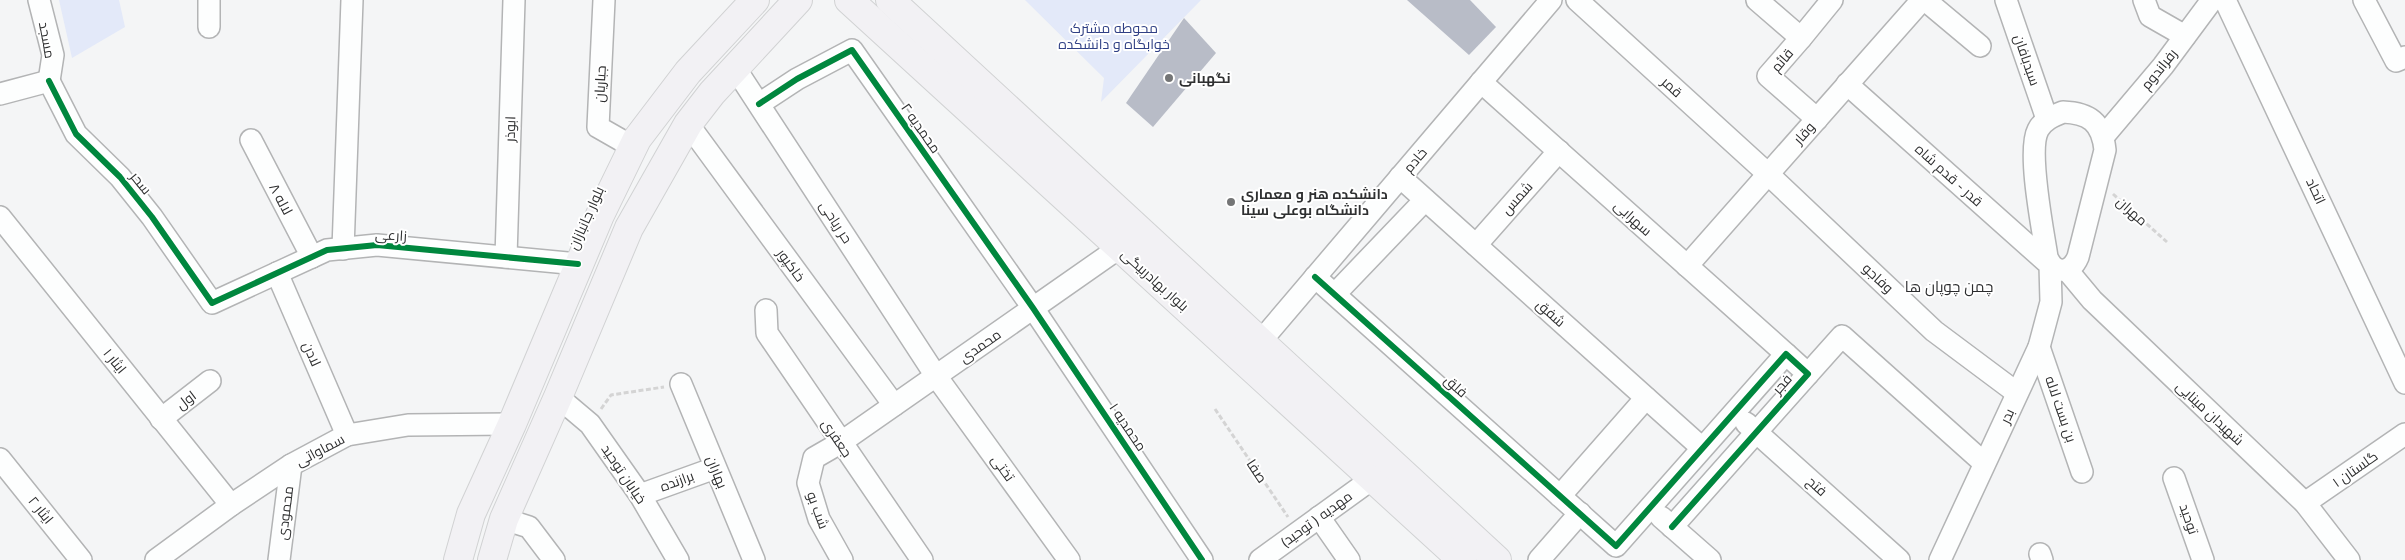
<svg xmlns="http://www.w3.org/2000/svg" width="2405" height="560" font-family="'Nunito Sans',Cairo,sans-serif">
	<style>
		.green { fill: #e3e9f9 }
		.building { fill: #b8bcc7 }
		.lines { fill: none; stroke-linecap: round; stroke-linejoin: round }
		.minor-casing { stroke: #b3b4b5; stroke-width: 24 }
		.major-casing { stroke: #d1d2d3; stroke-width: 30 }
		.path { stroke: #d4d4d4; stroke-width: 3; stroke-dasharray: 5 2.5; stroke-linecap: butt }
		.minor { stroke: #fdfefe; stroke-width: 21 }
		.major { stroke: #f2f1f4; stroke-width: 28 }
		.cycleway-casing { stroke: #fff; stroke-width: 9 }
		.cycleway { stroke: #00873e; stroke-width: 6 }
		.poi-dot { fill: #747576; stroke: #fff; stroke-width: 2 }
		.labels { text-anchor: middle; stroke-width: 4; stroke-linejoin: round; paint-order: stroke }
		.park-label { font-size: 14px; fill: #304085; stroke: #fff }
		.street-label { font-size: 14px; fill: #2f3031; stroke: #fff }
		.poi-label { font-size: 14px; font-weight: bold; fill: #2f3031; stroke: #fff; text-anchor: start }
		.neighbourhood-label { font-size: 15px; fill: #2b2c2e; stroke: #fff }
	</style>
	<rect width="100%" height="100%" fill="#f4f5f6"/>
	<g class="green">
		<polygon points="59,0 119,0 125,27 72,58"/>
		<polygon points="1025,0 1201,0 1101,102 1104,78"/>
	</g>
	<g class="building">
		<polygon points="1407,0 1470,0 1496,27 1469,55"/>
		<polygon points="1184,18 1216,53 1153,127 1126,103"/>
	</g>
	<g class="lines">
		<defs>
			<g id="minor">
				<polyline points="39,0 53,55 49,81"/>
				<polyline points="604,0 598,127 633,147"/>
				<polyline points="1577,0 1768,174 1934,331 2017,393"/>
				<polyline points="1757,0 1801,38 1768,76 1817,119"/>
				<polyline points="1925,0 1980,46"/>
				<polyline points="2006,0 2047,119"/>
				<polyline points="2144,0 2150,16 2185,36"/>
				<polyline points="2225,0 2405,383"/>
				<polyline points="2364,0 2396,61 2405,57"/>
				<polyline points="209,27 209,0"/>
				<polyline points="1801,38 1832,0"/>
				<polyline points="735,68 936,376 1069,560"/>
				<polyline points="49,81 76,134 120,177 152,217 212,303 327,250 377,245 578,264"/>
				<polyline points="1481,82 1786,354"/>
				<polyline points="1847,84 2050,265 2051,302 2039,347 1940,560"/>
				<polyline points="0,94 49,81"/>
				<polyline points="759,104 797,79 852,50 1033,308 1202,560"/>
				<path d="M 2063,112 C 2089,113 2102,122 2105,150 L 2078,257 C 2071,274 2054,275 2047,257 C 2043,231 2027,151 2038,130 C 2043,120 2053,116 2063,112 Z"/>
				<polyline points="688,124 894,405"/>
				<polyline points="2103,137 2163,66 2212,0"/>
				<polyline points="251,140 312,257"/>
				<polyline points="1400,177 1702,448"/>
				<polyline points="0,217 231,505"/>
				<polyline points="1476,245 1559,151"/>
				<polyline points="343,249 352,0"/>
				<polyline points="506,257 514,0"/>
				<polyline points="1687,266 1922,0"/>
				<polyline points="2067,270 2092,300 2305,503 2349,560"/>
				<polyline points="277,273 347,435"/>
				<polyline points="1315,277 1616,546 1786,354 1808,374 1672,527"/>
				<polyline points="1335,294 1425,200"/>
				<polyline points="766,310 767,333 922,560"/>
				<polyline points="1260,342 1551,0"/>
				<polyline points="2039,347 2082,472"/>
				<polyline points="1808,374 1842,336 1984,463"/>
				<polyline points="681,384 754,560"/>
				<polyline points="558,397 590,424 640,495 678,560"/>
				<polyline points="161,419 210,381"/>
				<polyline points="1746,423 1899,560"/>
				<polyline points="0,459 81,560"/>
				<polyline points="2174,478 2203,560"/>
				<polyline points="640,495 715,468"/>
				<polyline points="1560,496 1646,398"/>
				<polyline points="2305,503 2405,434"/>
				<polyline points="1319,517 1349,560"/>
				<polyline points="1661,517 1710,560"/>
				<polyline points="504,519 529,527 554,560"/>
				<polyline points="2040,554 2042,560"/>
				<polyline points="156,560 231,505 291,465 347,435 408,425 512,424"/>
				<polyline points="279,560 291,465"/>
				<polyline points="842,560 819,519 808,483 814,458 840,443 1119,248"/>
				<polyline points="1260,560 1372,479"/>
				<polyline points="1539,560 1580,513"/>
			</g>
			<g id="major">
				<polyline points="849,0 1462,560"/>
				<polyline points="890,0 1497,560"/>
				<polyline points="458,560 471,514 512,424 600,215 637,139 688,72 755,0"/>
				<polyline points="492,560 504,519 558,397 629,228 688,124 712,93 798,0"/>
			</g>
		</defs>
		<use href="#minor" class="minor-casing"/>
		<use href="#major" class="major-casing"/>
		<g class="path">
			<polyline points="2113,194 2167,242"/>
			<polyline points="601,409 611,395 664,387"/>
			<polyline points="1215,409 1288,517"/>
		</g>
		<use href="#minor" class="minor"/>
		<use href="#major" class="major"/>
		<defs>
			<g id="cycleway">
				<polyline points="49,81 76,134 120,177 152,217 212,303 327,250 377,245 578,264"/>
				<polyline points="759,104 797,79 852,50 1033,308 1202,560"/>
				<polyline points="1315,277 1616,546 1786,354 1808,374 1672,527"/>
			</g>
		</defs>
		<use href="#cycleway" class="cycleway-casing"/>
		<use href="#cycleway" class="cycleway"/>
	</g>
	<g class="poi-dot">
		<circle cx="1169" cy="78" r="5"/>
		<circle cx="1231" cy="202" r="5"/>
	</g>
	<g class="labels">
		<g class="park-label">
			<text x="1114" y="33">محوطه مشترک<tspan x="1114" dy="16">خوابگاه و دانشکده</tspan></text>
		</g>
		<g class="street-label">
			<text transform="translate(47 40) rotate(80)" y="5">مسجد</text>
			<text transform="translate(1782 60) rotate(-49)" y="5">قائم</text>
			<text transform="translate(2027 60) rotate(71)" y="5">سبدبافان</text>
			<text transform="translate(2159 69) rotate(-51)" y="5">رفراندوم</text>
			<text transform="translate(600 84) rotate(-87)" y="5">جباریان</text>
			<text transform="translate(1672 87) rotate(42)" y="5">قمر</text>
			<text transform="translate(921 128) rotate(55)" y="5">محمدیه ۲</text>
			<text transform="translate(510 129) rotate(-88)" y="5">ابوذر</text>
			<text transform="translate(1804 133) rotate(-48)" y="5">وقار</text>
			<text transform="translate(1415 160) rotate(-50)" y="5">خادم</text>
			<text transform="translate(1949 175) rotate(42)" y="5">قدر - قدم شاه</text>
			<text transform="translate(141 183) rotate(51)" y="5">سحر</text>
			<text transform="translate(2316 191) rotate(65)" y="5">اتحاد</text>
			<text transform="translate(1517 198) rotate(-48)" y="5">شمس</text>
			<text transform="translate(281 199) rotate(62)" y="5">لاله ۸</text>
			<text transform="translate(2132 211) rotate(42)" y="5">مهران</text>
			<text transform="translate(586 218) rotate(-66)" y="5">بلوار جانبازان</text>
			<text transform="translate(1633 218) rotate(42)" y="5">سهرابی</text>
			<text transform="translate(836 222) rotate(57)" y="5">حر ریاحی</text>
			<text transform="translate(391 235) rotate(3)" y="5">زارعی</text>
			<text transform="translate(791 265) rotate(54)" y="5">خاکپور</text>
			<text transform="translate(1878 278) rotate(43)" y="5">وفاجو</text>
			<text transform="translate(1155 280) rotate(42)" y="5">بلوار بهادربیگی</text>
			<text transform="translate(1551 313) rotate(42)" y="5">شفق</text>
			<text transform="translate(980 346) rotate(-35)" y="5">محمدی</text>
			<text transform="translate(312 354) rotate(66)" y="5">لادن</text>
			<text transform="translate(115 361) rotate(51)" y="5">ایثار ۱</text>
			<text transform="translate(1782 384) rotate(-48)" y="5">فجر</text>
			<text transform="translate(1456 386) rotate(42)" y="5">فلق</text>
			<text transform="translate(186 400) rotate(-37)" y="5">اول</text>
			<text transform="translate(2061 409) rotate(71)" y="5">بن بست لاله</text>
			<text transform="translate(2210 413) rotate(43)" y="5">شهیدان مینایی</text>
			<text transform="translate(2007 416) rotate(-65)" y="5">بدر</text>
			<text transform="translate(1128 427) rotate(56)" y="5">محمدیه ۱</text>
			<text transform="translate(837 438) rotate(56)" y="5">جعفری</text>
			<text transform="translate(320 450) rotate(-28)" y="5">سماواتی</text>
			<text transform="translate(1003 468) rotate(54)" y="5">تختی</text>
			<text transform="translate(2355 469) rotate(-35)" y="5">گلستان ۱</text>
			<text transform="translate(1257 471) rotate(56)" y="5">صفا</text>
			<text transform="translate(717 472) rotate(68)" y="5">بهاران</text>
			<text transform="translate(624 474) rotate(56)" y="5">خیابان توحید</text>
			<text transform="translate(677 481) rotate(-20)" y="5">برازنده</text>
			<text transform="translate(1817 486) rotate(42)" y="5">فتح</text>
			<text transform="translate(41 510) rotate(51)" y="5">ایثار ۲</text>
			<text transform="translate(818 510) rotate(70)" y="5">شب بو</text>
			<text transform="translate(285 513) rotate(-83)" y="5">محمودی</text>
			<text transform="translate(1316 519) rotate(-36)" y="5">مهدیه ( توحید)</text>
			<text transform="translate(2189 519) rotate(71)" y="5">توحید</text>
		</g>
		<g class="poi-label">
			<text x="1179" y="83">نگهبانی</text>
			<text x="1241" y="199">دانشکده هنر و معماری<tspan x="1241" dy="16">دانشگاه بوعلی سینا</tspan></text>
		</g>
		<g class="neighbourhood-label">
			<text x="1949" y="292">چمن چوپان ها</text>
		</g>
	</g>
</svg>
